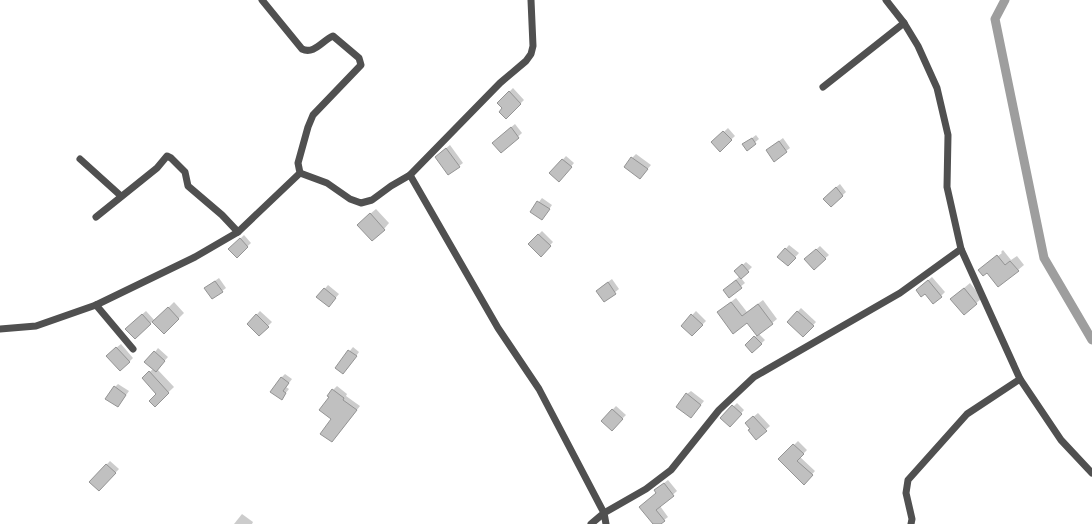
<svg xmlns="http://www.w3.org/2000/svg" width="1092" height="524" font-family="Quicksand,sans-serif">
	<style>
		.shadow { fill: #0003 }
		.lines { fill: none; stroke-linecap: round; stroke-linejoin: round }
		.canal { stroke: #9e9e9e; stroke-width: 9 }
		.building { fill: #c0c0c0; stroke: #949494 }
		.street { stroke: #505050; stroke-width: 7 }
	</style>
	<rect width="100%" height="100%" fill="#fff"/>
	<g class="shadow">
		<polygon points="513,88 524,100 506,118 504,108 498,103"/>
		<polygon points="515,124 522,133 501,152 497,139"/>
		<polygon points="728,128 735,136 720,150 713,142"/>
		<polygon points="756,135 759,139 747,149 743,145"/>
		<polygon points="783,138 790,148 774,160 771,147"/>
		<polygon points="450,145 463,163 459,166 440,153"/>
		<polygon points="636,154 651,165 640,178 632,158"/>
		<polygon points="566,156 574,163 562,177 551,173"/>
		<polygon points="840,184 846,192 831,206 827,195"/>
		<polygon points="542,198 552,205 545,215 531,212"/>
		<polygon points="376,209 389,223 384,229 364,219"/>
		<polygon points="542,231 553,242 541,255 529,244"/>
		<polygon points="244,235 251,243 237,256 230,249"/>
		<polygon points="789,245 799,253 788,265 779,257"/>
		<polygon points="820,246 829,255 814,268 806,259"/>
		<polygon points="1003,250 1011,260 1017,256 1024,265 1018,270 984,267 1002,253 1001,252"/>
		<polygon points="746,262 752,267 741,278 745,283 729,296 724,290 740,276 736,271"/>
		<polygon points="932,277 945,292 941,296 925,292 920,287"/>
		<polygon points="219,278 226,288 222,291 209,285"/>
		<polygon points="612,279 619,289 604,301 601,287"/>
		<polygon points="970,283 982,298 964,314 957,294"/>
		<polygon points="328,285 339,294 332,302 318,297"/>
		<polygon points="736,298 747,312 763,300 777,319 759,334 765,340 752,352 746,345 757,335 748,322 723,308"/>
		<polygon points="174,302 184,313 164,333 153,321 135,337 130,325 146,311 155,321"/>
		<polygon points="801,308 816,322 803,336 788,322"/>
		<polygon points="260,311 272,322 259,335 248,324"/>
		<polygon points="696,311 706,321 692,335 682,326"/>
		<polygon points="121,344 133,358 129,362 111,352"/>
		<polygon points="353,347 359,352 347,369 336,368"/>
		<polygon points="158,348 168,357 157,369 174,387 155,405 157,394 143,378 153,369 155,352"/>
		<polygon points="285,374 292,379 286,387 289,389 281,399 281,378"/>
		<polygon points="118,384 129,391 121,402 115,387"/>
		<polygon points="337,386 347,394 346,396 360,406 335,438 330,397 333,390"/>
		<polygon points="691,391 704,401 691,417 687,394"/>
		<polygon points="737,403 744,410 730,426 722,418"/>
		<polygon points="616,406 626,415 612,429 602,421"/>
		<polygon points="758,413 770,426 756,438 751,428 746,423"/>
		<polygon points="798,441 807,450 800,457 815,471 804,483 780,459"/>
		<polygon points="110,461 119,469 99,490 90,482"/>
		<polygon points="668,480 677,491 660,506 668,517 659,524 654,524 657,493 659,487"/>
		<polygon points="242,514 253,522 252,524 234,524"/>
	</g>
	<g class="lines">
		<polyline class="canal" points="1005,0 995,19 1044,258 1092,340"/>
	</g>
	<g class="building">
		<polygon points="509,91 521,104 506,119 499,112 502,108 497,103"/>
		<polygon points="511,127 519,138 501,153 492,143"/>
		<polygon points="723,131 732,140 720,152 711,142"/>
		<polygon points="752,138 756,144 747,151 742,144"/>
		<polygon points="779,141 787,152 774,162 766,150"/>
		<polygon points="446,148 460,167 448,175 435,157"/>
		<polygon points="631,157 648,169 640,179 624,167"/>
		<polygon points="562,159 572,167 559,182 549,173"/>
		<polygon points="836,187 843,196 831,207 823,199"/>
		<polygon points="537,201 550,209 542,220 530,212"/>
		<polygon points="370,213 385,230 372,241 357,225"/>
		<polygon points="538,234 551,246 541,257 528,244"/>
		<polygon points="240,238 248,247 237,258 228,249"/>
		<polygon points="785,248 796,258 788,266 777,257"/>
		<polygon points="816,249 826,259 814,270 804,259"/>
		<polygon points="997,255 1005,265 1010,261 1019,271 998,287 987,273 983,276 978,270"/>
		<polygon points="742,264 749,272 741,279 734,271"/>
		<polygon points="736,280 742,288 729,298 723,290"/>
		<polygon points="928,280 942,297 933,304 925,294 921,297 916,290"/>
		<polygon points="215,281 223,292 212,299 204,288"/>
		<polygon points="608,282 616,294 604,302 596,291"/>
		<polygon points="324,288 336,298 329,307 316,297"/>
		<polygon points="964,288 977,304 964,315 950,299"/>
		<polygon points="731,302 742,316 758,304 773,324 757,336 747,323 733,334 717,312"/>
		<polygon points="168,307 179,319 164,334 152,322"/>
		<polygon points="797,311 814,326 803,337 787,322"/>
		<polygon points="142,314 151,324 135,339 125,329"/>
		<polygon points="256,314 269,327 259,336 247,324"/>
		<polygon points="691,314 703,325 692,336 681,326"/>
		<polygon points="754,336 762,344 752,353 745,345"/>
		<polygon points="116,347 130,362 120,371 106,356"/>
		<polygon points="348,350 357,356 343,374 335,368"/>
		<polygon points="154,351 165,361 156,372 144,362"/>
		<polygon points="149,371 169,393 155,407 149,401 156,394 142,378"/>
		<polygon points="281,377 289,383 283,391 286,393 282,400 270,392"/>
		<polygon points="114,386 126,395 118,407 105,399"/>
		<polygon points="332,389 344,398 343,400 357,410 332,442 320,434 331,419 319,410 329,397 327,396"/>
		<polygon points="686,393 701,405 691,418 676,407"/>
		<polygon points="732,405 742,414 730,427 720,418"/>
		<polygon points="612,409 623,419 612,431 601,421"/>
		<polygon points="753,416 767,431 756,440 748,430 750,429 745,423"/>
		<polygon points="793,444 804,454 797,461 813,475 804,485 778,459"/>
		<polygon points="106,464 116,473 99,491 89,482"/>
		<polygon points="664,483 674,496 656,510 665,521 661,524 653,524 639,507 656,493 654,490"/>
	</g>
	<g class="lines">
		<g class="street">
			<polyline points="886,0 904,23 918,46 937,88 948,135 947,187 961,249 1020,379 967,414 908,480 906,493 912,519 911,524"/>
			<polyline points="823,87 904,23"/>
			<polyline points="80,159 121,196"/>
			<polyline points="300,173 327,183 350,199 361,203 372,200 391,186 410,175 500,83 526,61 531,54 533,46 531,0"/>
			<polyline points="410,175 498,328 539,389 604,513 591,524"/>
			<polyline points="96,217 157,168 167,156 171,158 185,172 188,186 222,215 238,232"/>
			<polyline points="96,305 133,349"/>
			<path d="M 0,329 L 36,326 L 96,305 L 195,257 L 238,232 L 300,173 L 298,163 L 308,127 L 313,115 L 361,65 L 359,58 L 333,36 C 323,40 314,55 302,49 L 262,0"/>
			<polyline points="1020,379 1061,440 1092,473"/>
			<polyline points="606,524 604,513 646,489 671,470 719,410 754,377 900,293 961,249"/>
		</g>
	</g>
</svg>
